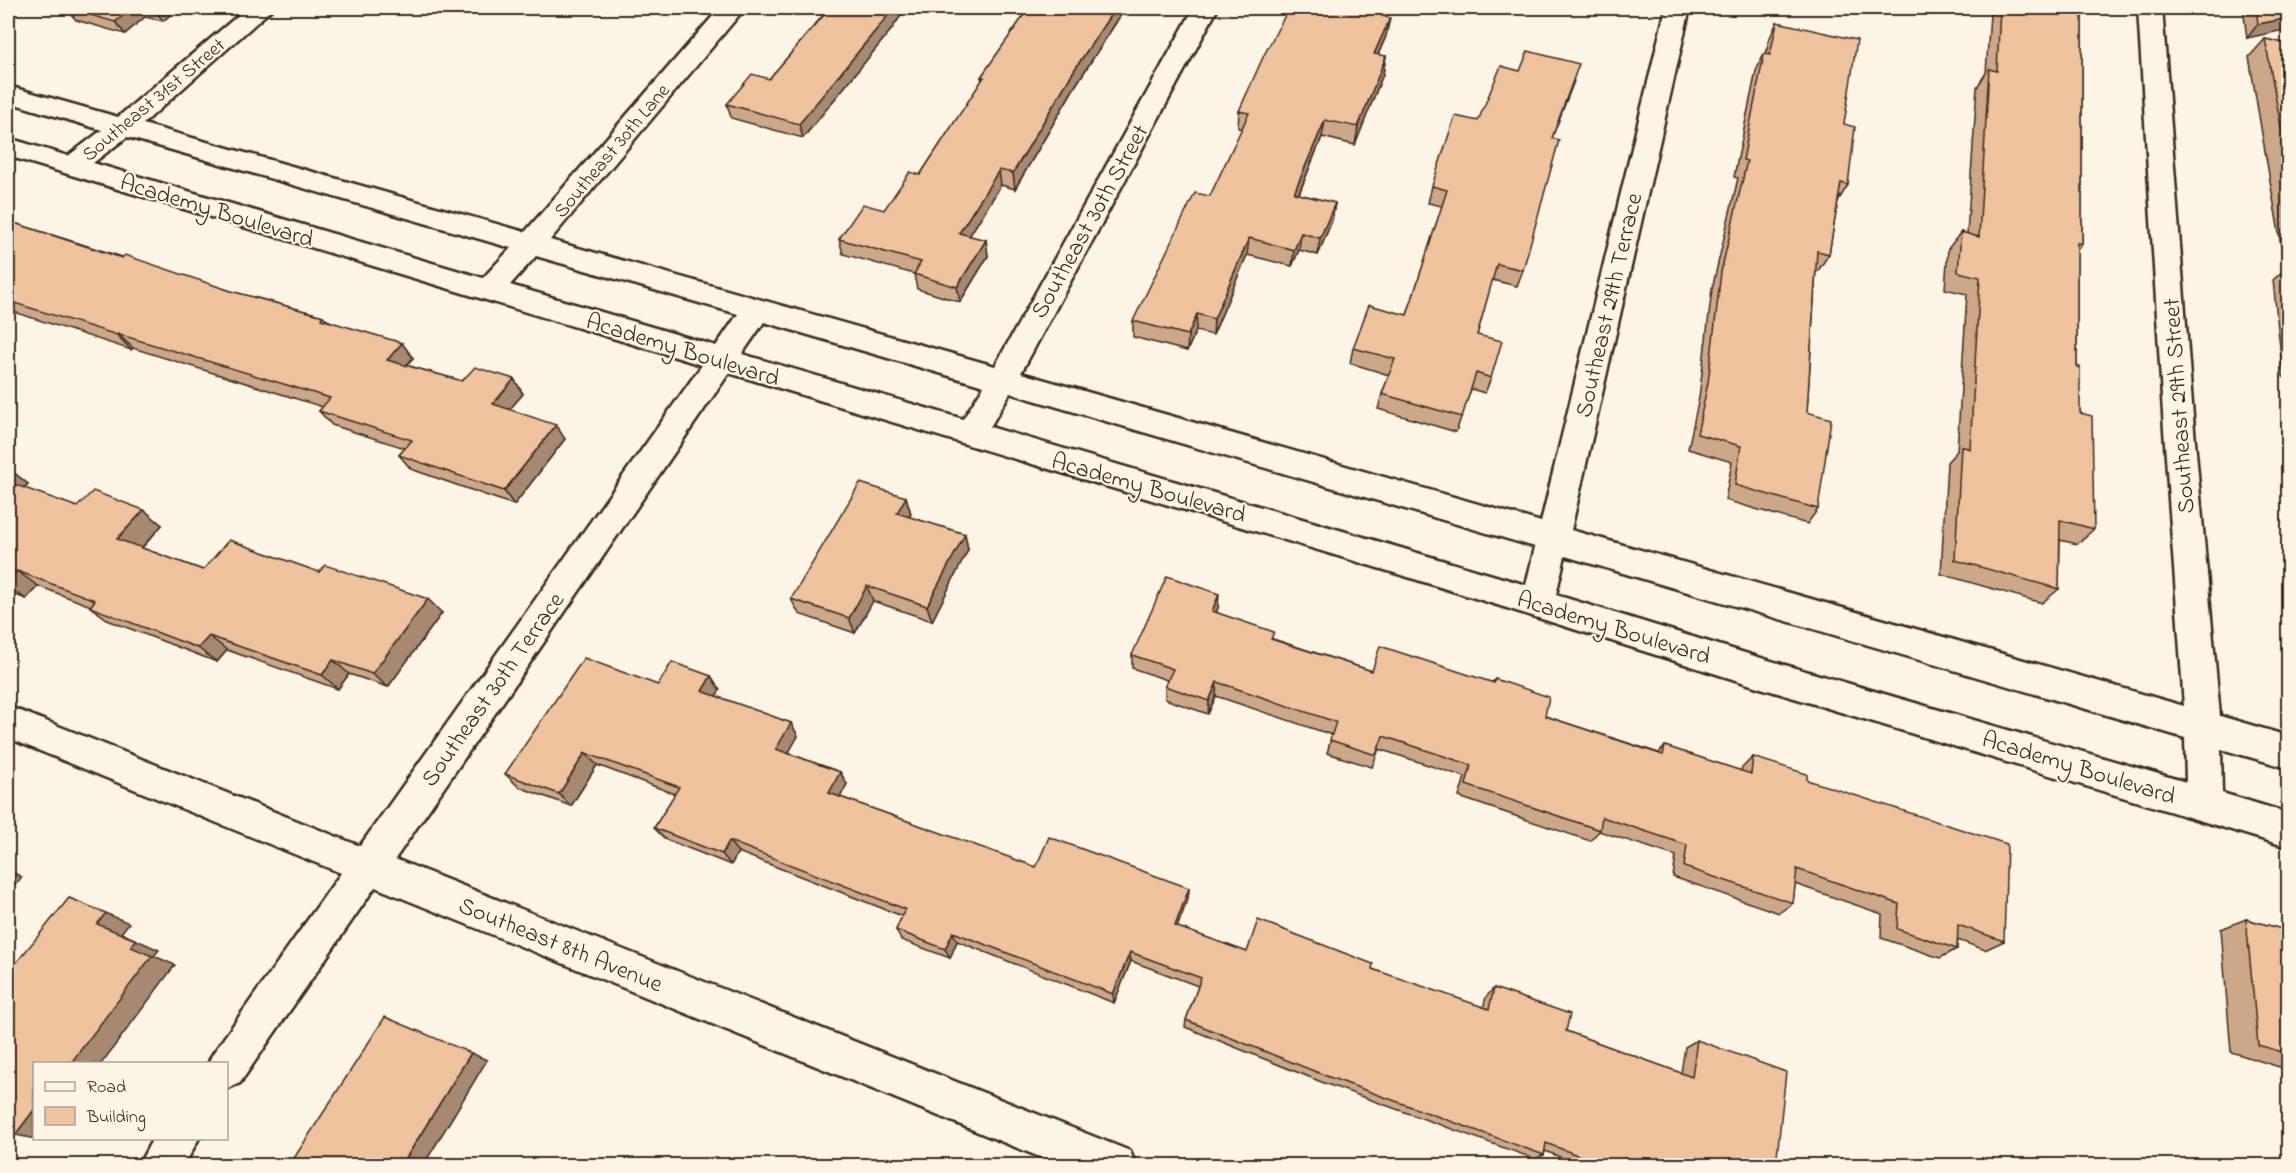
<svg xmlns="http://www.w3.org/2000/svg" width="2296" height="1173" font-family="'Indie Flower',sans-serif">
	<style>
		.lines { fill: none; stroke-linecap: round; stroke-linejoin: round }
		.minor-casing { stroke: #3b2a1e; stroke-width: 5 }
		.minor { fill: #fcf5e5; fill-rule: evenodd }
		.wall { fill: #cda888; stroke: #3b2a1e; stroke-width: 1.5 }
		.shaded-wall { fill: #a7886f; stroke: #3b2a1e; stroke-width: 1.5 }
		.building { fill: #eec39e; stroke: #3b2a1e; stroke-width: 1.5 }
		.labels { text-anchor: middle; stroke-width: 4.5; stroke-linejoin: round; paint-order: stroke }
		.far-street-label { font-size: 20px; fill: #3b2a1e; stroke: #fcf5e5 }
		.street-label { font-size: 24px; fill: #3b2a1e; stroke: #fcf5e5 }
	</style>
	<rect width="100%" height="100%" fill="#fcf5e5"/>
	<filter id="ink" filterUnits="userSpaceOnUse"><feTurbulence type="fractalNoise" baseFrequency=".0167" numOctaves="2"/><feDisplacementMap in="SourceGraphic" scale="12" xChannelSelector="R" yChannelSelector="G"/><feConvolveMatrix kernelMatrix="1 2 1 2 8 2 1 2 1" color-interpolation-filters="sRGB"/></filter>
	<g filter="url(#ink)">
		<g class="lines">
			<defs>
				<g id="minor">
					<path d="M 247,8 L 273,8 L 143,124 L 525,232 L 720,8 L 745,8 L 550,240 L 995,366 L 1194,8 L 1218,8 L 1021,373 L 1541,522 L 1666,8 L 1690,8 L 1571,530 L 2184,706 L 2164,430 L 2138,8 L 2162,8 L 2194,430 L 2220,716 L 2288,736 L 2288,768 L 2221,749 L 2222,793 L 2288,813 L 2288,847 L 1761,688 L 1408,577 L 729,373 L 395,859 L 1115,1145 L 1130,1151 L 1136,1166 L 1062,1166 L 375,887 L 240,1083 L 226,1089 L 226,1064 L 208,1064 L 212,1055 L 341,873 L 8,738 L 8,706 L 360,846 L 702,365 L 8,156 L 8,138 L 68,156 L 102,130 L 8,102 L 8,86 L 118,117 ZM 127,137 L 511,248 L 483,278 L 93,163 ZM 536,256 L 738,314 L 716,346 L 510,285 ZM 764,322 L 984,386 L 963,419 L 742,354 ZM 1010,393 L 1535,547 L 1526,585 L 990,427 ZM 1565,556 L 2185,738 L 2186,782 L 1761,658 L 1556,595 Z"/>
					<polygon points="153,1138 199,1138 184,1166 138,1166"/>
				</g>
			</defs>
			<use href="#minor" class="minor-casing"/>
			<use href="#minor" class="minor"/>
		</g>
		<g class="wall">
			<polygon points="66,8 179,8 163,21 145,17 125,34 76,20"/>
			<polygon points="818,8 906,8 891,30 803,138 731,118 727,104 769,79 824,14 819,13"/>
			<polygon points="1029,8 1124,8 1124,10 1074,88 1015,189 1001,185 969,236 986,240 988,256 960,302 917,289 914,274 843,254 839,239 884,210 920,175 982,81 981,77"/>
			<polygon points="1391,8 1387,17 1386,36 1378,55 1386,56 1383,74 1355,145 1322,137 1299,194 1335,203 1332,220 1318,255 1299,250 1292,266 1247,255 1213,335 1196,331 1187,351 1133,337 1133,321 1210,196 1242,129 1238,128 1239,111"/>
			<polygon points="1993,8 2082,8 2082,244 2077,250 2077,367 2080,413 2094,529 2077,544 2060,540 2059,589 2042,603 1941,574 1947,462 1957,451 1967,294 1945,289 1948,249 1961,232 1967,234 1977,87 1986,73 1990,14"/>
			<polygon points="2243,8 2289,8 2247,38"/>
			<polygon points="1777,22 1844,124 1848,185 1838,201 1829,254 1818,271 1816,270 1807,412 1818,509 1807,524 1725,500 1732,462 1688,449 1699,398 1712,289 1738,178 1734,177 1756,71 1764,54 1766,54 1769,40"/>
			<polygon points="2265,39 2289,44 2289,379 2283,377 2273,280 2285,269 2249,57"/>
			<polygon points="1520,71 1574,81 1552,138 1523,270 1517,286 1492,280 1477,335 1491,378 1485,393 1471,389 1456,432 1378,409 1382,394 1389,375 1350,363 1353,348 1407,315 1442,206 1428,203 1432,186 1478,121"/>
			<polygon points="8,221 231,291 323,316 327,320 413,358 406,365 462,381 514,379 523,394 509,410 565,439 514,505 411,469 399,455 405,448 332,425 319,411 323,407 133,348 131,350 8,310"/>
			<polygon points="8,468 28,484 23,488 77,507 144,510 162,525 142,548 203,570 319,572 442,613 388,687 349,674 338,689 227,650 217,662 110,621 90,607 91,606 38,586 26,599 8,592"/>
			<polygon points="906,497 911,514 909,517 965,534 968,550 932,621 873,601 855,633 799,614 791,599"/>
			<polygon points="1218,608 1216,612 1273,639 1372,671 1493,682 1495,679 1545,716 1659,753 1665,746 1741,771 1741,769 1753,757 1807,780 2004,941 1985,950 1958,940 1957,949 1940,958 1881,938 1882,914 1795,884 1793,903 1779,913 1673,877 1676,856 1599,831 1590,841 1459,797 1465,777 1379,749 1372,767 1327,753 1332,735 1216,696 1208,714 1165,699 1165,686 1167,680 1132,668 1132,655"/>
			<polygon points="711,676 720,690 716,696 791,723 798,736 788,753 840,772 847,784 840,797 1036,867 1189,888 1188,898 1177,927 1247,952 1372,969 1483,1008 1486,997 1494,988 1566,1031 1681,1073 1685,1047 1697,1040 1776,1166 1583,1166 1545,1151 1544,1155 1535,1159 1324,1083 1185,1027 1186,1020 1198,986 1131,961 1114,1003 957,941 950,958 901,940 896,930 902,916 738,852 731,865 665,839 654,828 675,794 597,765 571,806 519,787 505,774 658,685"/>
			<polygon points="2246,919 2289,931 2289,1070 2231,1052 2221,929"/>
		</g>
		<g class="shaded-wall">
			<polygon points="132,8 138,8 145,17 125,34 115,22"/>
			<polygon points="155,8 179,8 163,21 154,9"/>
			<polygon points="894,8 906,8 891,30 803,138 799,124"/>
			<polygon points="1115,8 1124,8 1124,10 1074,88 1015,189 1013,173 1073,72"/>
			<polygon points="1386,8 1391,8 1379,34 1382,16"/>
			<polygon points="1390,18 1386,36 1371,71 1374,54"/>
			<polygon points="2289,18 2289,29 2247,38 2258,24"/>
			<polygon points="1386,56 1383,74 1355,145 1358,127"/>
			<polygon points="1325,120 1322,137 1292,210 1294,193"/>
			<polygon points="999,170 1001,185 962,248 959,233"/>
			<polygon points="1335,203 1332,220 1318,255 1320,238"/>
			<polygon points="1301,233 1299,250 1292,266 1294,250"/>
			<polygon points="1249,238 1247,255 1213,335 1214,319"/>
			<polygon points="986,240 988,256 960,302 957,287"/>
			<polygon points="1197,314 1196,331 1187,351 1188,335"/>
			<polygon points="118,334 133,348 131,350 117,335"/>
			<polygon points="402,343 413,358 398,374 387,360"/>
			<polygon points="514,379 523,394 502,418 493,404"/>
			<polygon points="556,425 565,439 514,505 504,491"/>
			<polygon points="8,468 28,484 17,494 8,487"/>
			<polygon points="906,497 911,514 902,529 897,513"/>
			<polygon points="144,510 162,525 136,554 117,539"/>
			<polygon points="965,534 968,550 932,621 927,606"/>
			<polygon points="17,571 38,586 26,599 8,587 8,581"/>
			<polygon points="867,586 873,601 855,633 849,618"/>
			<polygon points="1219,594 1218,608 1211,625 1212,611"/>
			<polygon points="428,599 442,613 388,687 372,674"/>
			<polygon points="209,636 227,650 217,662 198,648"/>
			<polygon points="333,660 349,674 338,689 322,675"/>
			<polygon points="711,676 720,690 711,704 702,691"/>
			<polygon points="1217,682 1216,696 1208,714 1209,701"/>
			<polygon points="791,723 798,736 784,761 776,749"/>
			<polygon points="585,753 597,765 571,806 559,794"/>
			<polygon points="840,772 847,784 836,805 829,793"/>
			<polygon points="729,841 738,852 731,865 722,854"/>
			<polygon points="8,870 22,877 8,893"/>
			<polygon points="1189,888 1188,898 1174,936 1175,926"/>
			<polygon points="69,898 129,923 121,933 159,950 154,956 175,965 101,1064 70,1064 131,947 97,924"/>
			<polygon points="953,932 957,941 950,958 945,949"/>
			<polygon points="1130,952 1131,961 1114,1003 1113,994"/>
			<polygon points="471,1053 487,1060 423,1166 401,1166"/>
			<polygon points="34,1110 34,1138 45,1138 43,1140 15,1135"/>
		</g>
		<g class="building">
			<polygon points="66,8 132,8 115,22"/>
			<polygon points="830,8 894,8 799,124 727,104 752,74 769,79"/>
			<polygon points="1029,8 1115,8 1073,72 1013,173 999,170 959,233 986,240 957,287 914,274 921,262 839,239 863,204 884,210 910,172 920,175 984,77 981,77"/>
			<polygon points="1289,8 1386,8 1382,16 1390,18 1374,54 1386,56 1358,127 1325,120 1294,193 1335,203 1320,238 1301,233 1294,250 1249,238 1214,319 1197,314 1188,335 1133,321 1195,193 1210,196 1249,113 1239,111 1264,55"/>
			<polygon points="2000,8 2082,8 2082,244 2077,243 2077,367 2080,367 2080,413 2092,416 2094,529 2060,520 2059,589 1955,560 1961,446 1970,449 1980,277 1958,272 1961,232 1979,237 1989,69 1997,71"/>
			<polygon points="2256,8 2289,8 2289,18 2258,24"/>
			<polygon points="1777,22 1857,40 1844,124 1855,127 1848,185 1841,183 1829,254 1817,251 1807,412 1831,419 1818,509 1735,485 1741,446 1697,434 1708,383 1721,272 1747,161 1743,160 1764,54 1770,55"/>
			<polygon points="2265,39 2289,44 2289,171"/>
			<polygon points="1528,51 1579,64 1552,138 1559,140 1523,270 1497,264 1477,335 1502,341 1491,378 1476,373 1462,417 1382,394 1395,359 1353,348 1369,305 1407,315 1447,190 1432,186 1455,116 1478,121 1501,66 1520,71"/>
			<polygon points="8,221 122,258 125,255 231,291 323,316 321,319 402,343 387,360 462,381 475,367 514,379 493,404 556,425 504,491 399,455 412,440 319,411 330,398 118,334 117,335 8,301"/>
			<polygon points="8,482 77,507 93,491 144,510 117,539 203,570 229,540 319,572 325,565 428,599 372,674 333,660 322,675 209,636 198,648 90,607 95,600 17,571 8,581"/>
			<polygon points="860,483 906,497 897,513 965,534 927,606 867,586 849,618 791,599"/>
			<polygon points="1167,576 1219,594 1212,611 1274,632 1271,639 1372,671 1380,646 1494,683 1495,679 1549,697 1545,716 1663,755 1665,746 1751,774 1753,757 1807,774 1807,780 2007,844 2004,941 1958,925 1957,949 1897,929 1899,904 1797,869 1793,903 1684,867 1687,845 1602,817 1600,830 1466,785 1471,765 1383,736 1376,755 1330,740 1336,722 1217,682 1209,701 1165,686 1173,669 1132,655"/>
			<polygon points="584,658 658,685 672,662 711,676 702,691 791,723 776,749 840,772 829,793 1036,867 1049,837 1189,888 1175,926 1247,952 1258,920 1373,964 1372,969 1489,1009 1494,988 1570,1014 1566,1031 1692,1077 1697,1040 1786,1072 1776,1166 1606,1166 1546,1143 1544,1155 1329,1077 1186,1020 1201,978 1130,952 1113,994 953,932 945,949 896,930 905,909 729,841 722,854 654,828 679,787 585,753 559,794 505,774"/>
			<polygon points="69,898 106,913 97,924 136,940 131,947 152,956 70,1064 34,1064 34,1110 15,1135 8,1131 8,973"/>
			<polygon points="2246,919 2289,931 2289,1054 2258,1045"/>
			<polygon points="385,1017 471,1053 401,1166 289,1166"/>
		</g>
	</g>
	<g class="labels">
		<g class="far-street-label">
			<text transform="translate(153 99) rotate(-40)" y="7">Southeast 31st Street</text>
			<text transform="translate(611 150) rotate(-50)" y="7">Southeast 30th Lane</text>
		</g>
		<g class="street-label">
			<text transform="translate(217 210) rotate(17)" y="8">Academy Boulevard</text>
			<text transform="translate(1089 221) rotate(-61)" y="8">Southeast 30th Street</text>
			<text transform="translate(1608 305) rotate(-77)" y="8">Southeast 29th Terrace</text>
			<text transform="translate(683 349) rotate(17)" y="8">Academy Boulevard</text>
			<text transform="translate(2178 406) rotate(-94)" y="8">Southeast 29th Street</text>
			<text transform="translate(1149 487) rotate(16)" y="8">Academy Boulevard</text>
			<text transform="translate(1614 627) rotate(17)" y="8">Academy Boulevard</text>
			<text transform="translate(492 689) rotate(-55)" y="8">Southeast 30th Terrace</text>
			<text transform="translate(2079 767) rotate(17)" y="8">Academy Boulevard</text>
			<text transform="translate(561 944) rotate(22)" y="8">Southeast 8th Avenue</text>
		</g>
	</g>
	<rect width="2296" height="1173" fill="none" stroke="#fcf5e5" stroke-width="30"/>
	<rect x="15" y="15" width="2266" height="1143" fill="none" stroke="#3b2a1e" stroke-width="2" filter="url(#ink)"/>
	<rect x="33" y="1062" width="195" height="78" fill="#fcf5e5" stroke="#afa495" stroke-width="1.5"/>
	<rect x="45" y="1082" width="30" height="9" fill="#fcf5e5" stroke="#afa495" stroke-width="1.5"/>
	<text x="87" y="1092" font-size="18" fill="#3b2a1e">Road</text>
	<rect x="45" y="1107" width="30" height="18" fill="#eec39e" stroke="#afa495" stroke-width="1.5"/>
	<text x="87" y="1122" font-size="18" fill="#3b2a1e">Building</text>
</svg>
